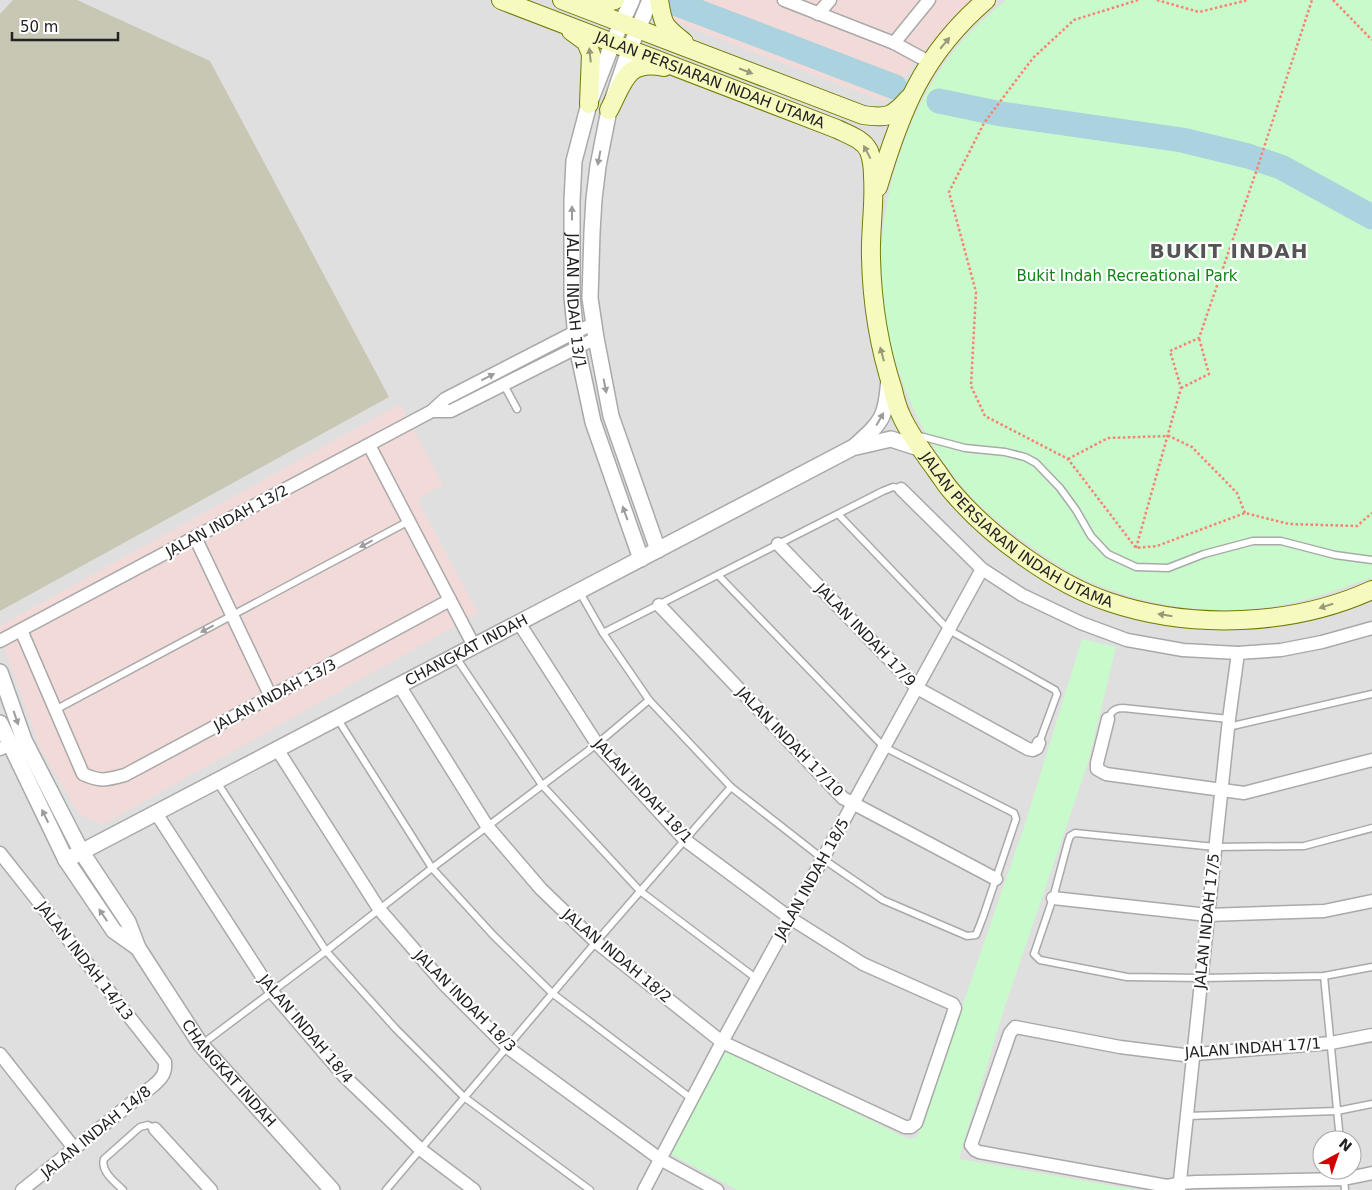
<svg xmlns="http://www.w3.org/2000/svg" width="1372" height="1190" font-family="'DejaVu Sans',sans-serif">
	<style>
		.residential { fill: #e0dfdf; fill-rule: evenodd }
		.commercial { fill: #f2dad9 }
		.construction { fill: #c7c7b4 }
		.park { fill: #c8facc }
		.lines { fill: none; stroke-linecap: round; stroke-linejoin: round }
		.river { stroke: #aad3df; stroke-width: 25 }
		.service-casing { stroke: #a9a9a9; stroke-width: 9 }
		.minor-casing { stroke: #a9a9a9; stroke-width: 15 }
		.tertiary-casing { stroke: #a9a9a9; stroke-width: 18 }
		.secondary-casing { stroke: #707d05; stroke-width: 20 }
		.path { stroke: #fa8072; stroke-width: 2.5; stroke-dasharray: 2.5 2.5; stroke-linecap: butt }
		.service { stroke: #fff; stroke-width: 6 }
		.minor { stroke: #fff; stroke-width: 12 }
		.tertiary { stroke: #fff; stroke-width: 15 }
		.secondary { stroke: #f7fabf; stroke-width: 18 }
		.oneway { fill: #979978 }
		.oneway2 { fill: #9c9c9c }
		.labels { text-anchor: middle; stroke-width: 4.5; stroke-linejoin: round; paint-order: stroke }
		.street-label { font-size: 15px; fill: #222; stroke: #fff }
		.park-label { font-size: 15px; fill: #0c8416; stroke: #fff }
		.district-label { font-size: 20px; font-weight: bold; letter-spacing: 1px; fill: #555; stroke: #fff }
	</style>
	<rect width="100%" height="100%" fill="#f2efe9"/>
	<path class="residential" d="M 0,0 L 1372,0 L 1372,1190 L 0,1190 ZM 1322,1140 L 1352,1140 L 1352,1170 L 1322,1170 Z"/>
	<g class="commercial">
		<polygon points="677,0 973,0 931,43 885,102 667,19"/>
		<polygon points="400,404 443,485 417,499 478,613 102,825 78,813 40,748 0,636 0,626"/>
	</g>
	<polygon class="construction" points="13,0 77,0 210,61 389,397 0,611 0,14"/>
	<g class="park">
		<path d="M 1006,0 L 1372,0 L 1372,577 C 1336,591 1300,604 1262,608 C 1203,615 1140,604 1086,580 C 1068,572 1051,560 1035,549 C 1010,532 983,511 963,487 C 919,436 892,369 883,302 C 872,214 904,108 962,41 C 975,26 991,13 1006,0 Z"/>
		<polygon points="1082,639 1116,647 1088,763 1004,1009 959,1159 1137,1190 737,1190 671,1154 722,1046 906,1138 911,1139 917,1137 1025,824"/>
	</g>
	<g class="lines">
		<g class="river">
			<polyline points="675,3 895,87"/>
			<polyline points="939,101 1001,114 1182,140 1248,156 1281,167 1372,217"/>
		</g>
		<defs>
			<g id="service">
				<polyline points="504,385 517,409"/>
				<polyline points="916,435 965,448 1005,452 1025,457 1036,463 1060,488 1076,510 1091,536 1108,554 1136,567 1168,568 1204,554 1253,541 1281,541 1335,555 1372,560"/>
				<polyline points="838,514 949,630 1055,690 1057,694 1039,743"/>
				<polyline points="579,591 603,633 649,700 731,787 823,859 883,900 967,936 976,935 983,917 1016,819 1014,813 884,747 718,575"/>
				<polyline points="603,633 883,491 893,487 901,489"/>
				<polyline points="455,656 542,785 640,891 757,979"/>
				<polyline points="55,710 409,521"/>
				<polyline points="337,718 432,868 493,935 552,993 692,1099"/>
				<path d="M 1108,719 C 1111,712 1114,708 1123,708 L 1229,719"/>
				<polyline points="1228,727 1372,694"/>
				<polyline points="217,782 326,951 396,1029 464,1097 590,1190"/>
				<polyline points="1372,828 1304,846 1215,847 1075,833 1070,836 1068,842 1053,898 1034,954 1040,960 1127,977 1202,978 1324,976 1372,967"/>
				<polyline points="1324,976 1340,1140"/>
				<polyline points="201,1045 326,951 432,868 597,744 649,700"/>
				<polyline points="1187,1116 1337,1111 1372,1104"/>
				<polyline points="1343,1170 1345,1190"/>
				<path d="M 123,1190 C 115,1182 100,1171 104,1159 L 140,1127 L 148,1125 L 155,1129"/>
				<polyline points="386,1190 596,942 731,787"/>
			</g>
			<g id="minor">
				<polyline points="784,0 894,43 929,62"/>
				<polyline points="818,14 830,0"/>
				<polyline points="894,43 929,0"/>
				<polyline points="432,411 451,411 596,338"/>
				<polyline points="369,445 474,646"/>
				<polyline points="901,489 982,569 1022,595 1081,623 1127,640 1183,650 1238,653 1281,650 1322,642 1372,628"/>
				<polyline points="195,537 271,697"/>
				<polyline points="778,544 917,688 1028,749 1033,750 1037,748 1039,743"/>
				<polyline points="659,605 843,798 996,879"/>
				<path d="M 21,630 L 83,774 C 100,782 107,780 125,775 L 450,600"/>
				<polyline points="0,641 432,411 445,399 575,332 594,324"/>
				<polyline points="399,685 487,826 541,889 596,942 722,1042 905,1127 911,1127 916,1123 953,1014 955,1008 953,1004 863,964 790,918 685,840 597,744 519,623"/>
				<polyline points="1108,719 1097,763 1097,769 1106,774 1244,793 1372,760"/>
				<polyline points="0,749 9,745"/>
				<polyline points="277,749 379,909 444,984 507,1047 660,1159 717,1190"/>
				<polyline points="156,813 272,992 345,1077 420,1149 474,1190"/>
				<path d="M 0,853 L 165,1062 C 166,1073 162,1078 154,1085 L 22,1190"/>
				<polyline points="1053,898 1208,915 1324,911 1372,901"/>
				<polyline points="1372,1035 1331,1043 1184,1055 1120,1047 1015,1027 1010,1033 971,1145 975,1150 979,1152 1167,1186 1180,1183 1196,1182 1344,1179 1372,1173"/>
				<polyline points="0,1054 74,1148"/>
				<polyline points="155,1129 211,1190"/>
				<polyline points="644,1190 722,1042 982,569"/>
				<polyline points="1179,1190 1229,719 1238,653"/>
			</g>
			<g id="tertiary">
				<path id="s1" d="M 632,0 L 613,42 L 589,104 L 574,161 L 572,201 L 572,297 L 577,347 L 593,422 L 641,559"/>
				<polyline points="650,0 630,48 609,110 598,166 594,199 592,232 590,298 596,338 611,416 658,550"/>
				<path d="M 855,446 C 884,420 885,418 889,380"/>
				<path id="s2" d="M 0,672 L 24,740 L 81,851 L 128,922 L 138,948 L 201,1045 L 332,1190"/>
				<polyline points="0,723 66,860 114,931 138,948"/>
				<path id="s3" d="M 66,860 L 852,448 L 891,439 L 922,449"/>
			</g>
			<g id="secondary">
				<path id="s4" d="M 501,0 L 837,129 C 849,135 863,139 869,151 C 872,159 873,168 873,176 C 875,204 870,231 871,258 C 872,304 879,347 893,390 C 895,399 897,407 901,415 C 908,432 925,455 936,470 C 942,478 947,487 954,494 C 991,537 1055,584 1109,602 C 1192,630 1293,626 1372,590"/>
				<path d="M 562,0 L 863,115 C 888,119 893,116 909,98"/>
				<path d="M 659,0 C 663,26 664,26 684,42"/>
				<polyline points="582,1 601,4 615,0"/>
				<polyline points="571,31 586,42 591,54 589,104"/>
				<path d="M 609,110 C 624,82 626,59 664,67"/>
				<path d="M 878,187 C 901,110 923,54 986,0"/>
			</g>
		</defs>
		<use href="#service" class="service-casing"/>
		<use href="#minor" class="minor-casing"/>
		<use href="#tertiary" class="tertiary-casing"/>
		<use href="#secondary" class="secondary-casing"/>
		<g class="path">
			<polyline points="1138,0 1074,20 1033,58 984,123 949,192 976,292 971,386 985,416 1068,459 1136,548 1157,546 1245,513 1289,524 1357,526 1372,513"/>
			<polyline points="1157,0 1199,12 1248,0"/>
			<polyline points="1333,0 1372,40"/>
			<polyline points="1181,388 1209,374 1199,338"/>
			<polyline points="1068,459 1108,438 1169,436 1192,447 1237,493 1245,513"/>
			<polyline points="1136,548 1181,388 1170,351 1199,338 1256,172 1312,0"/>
		</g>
		<use href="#service" class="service"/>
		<use href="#minor" class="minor"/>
		<use href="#tertiary" class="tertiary"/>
		<use href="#secondary" class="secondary"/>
	</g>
	<defs><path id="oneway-solid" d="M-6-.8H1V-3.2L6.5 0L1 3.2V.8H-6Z" transform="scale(1.25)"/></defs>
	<g class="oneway">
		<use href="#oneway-solid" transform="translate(945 43) rotate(-50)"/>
		<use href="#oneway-solid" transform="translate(590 55) rotate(-96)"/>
		<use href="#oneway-solid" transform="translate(746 71) rotate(21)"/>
		<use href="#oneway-solid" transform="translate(867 152) rotate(-118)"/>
		<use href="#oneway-solid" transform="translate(882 354) rotate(-105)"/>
		<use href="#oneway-solid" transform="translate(1326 606) rotate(163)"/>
		<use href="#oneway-solid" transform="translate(1165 615) rotate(-171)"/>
	</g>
	<g class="oneway2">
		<use href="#oneway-solid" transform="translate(599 158) rotate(101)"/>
		<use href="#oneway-solid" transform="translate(572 213) rotate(-90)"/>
		<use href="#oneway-solid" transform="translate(488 377) rotate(-27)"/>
		<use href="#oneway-solid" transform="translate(605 386) rotate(79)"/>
		<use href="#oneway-solid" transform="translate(880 419) rotate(-60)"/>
		<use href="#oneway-solid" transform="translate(625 513) rotate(-110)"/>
		<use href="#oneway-solid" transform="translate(366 544) rotate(152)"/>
		<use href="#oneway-solid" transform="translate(207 629) rotate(152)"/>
		<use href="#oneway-solid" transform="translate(16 718) rotate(71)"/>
		<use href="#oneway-solid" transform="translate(45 816) rotate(-116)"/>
		<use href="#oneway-solid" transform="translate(103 915) rotate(-124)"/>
	</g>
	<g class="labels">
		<g class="street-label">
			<text dy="5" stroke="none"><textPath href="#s4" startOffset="224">JALAN PERSIARAN INDAH UTAMA</textPath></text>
			<text dy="5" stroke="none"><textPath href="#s1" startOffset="312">JALAN INDAH 13/1</textPath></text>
			<text transform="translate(227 521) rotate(-28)" y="5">JALAN INDAH 13/2</text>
			<text dy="5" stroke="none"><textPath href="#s4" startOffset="835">JALAN PERSIARAN INDAH UTAMA</textPath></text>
			<text transform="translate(866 635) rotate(46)" y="5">JALAN INDAH 17/9</text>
			<text dy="5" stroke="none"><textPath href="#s3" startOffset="452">CHANGKAT INDAH</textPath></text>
			<text transform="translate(275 695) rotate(-28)" y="5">JALAN INDAH 13/3</text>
			<text transform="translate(790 742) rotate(46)" y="5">JALAN INDAH 17/10</text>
			<text transform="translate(643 791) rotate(47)" y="5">JALAN INDAH 18/1</text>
			<text transform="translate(812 879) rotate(-61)" y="5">JALAN INDAH 18/5</text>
			<text transform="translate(1207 921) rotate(-84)" y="5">JALAN INDAH 17/5</text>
			<text transform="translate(617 956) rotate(40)" y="5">JALAN INDAH 18/2</text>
			<text transform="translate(85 961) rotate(52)" y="5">JALAN INDAH 14/13</text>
			<text transform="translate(465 1001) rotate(45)" y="5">JALAN INDAH 18/3</text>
			<text transform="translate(306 1029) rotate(50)" y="5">JALAN INDAH 18/4</text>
			<text transform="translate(1253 1048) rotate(-4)" y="5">JALAN INDAH 17/1</text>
			<text dy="5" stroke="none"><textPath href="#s2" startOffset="465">CHANGKAT INDAH</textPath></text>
			<text transform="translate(96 1132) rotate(-39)" y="5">JALAN INDAH 14/8</text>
		</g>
		<g class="park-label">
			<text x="1127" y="281">Bukit Indah Recreational Park</text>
		</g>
		<g class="district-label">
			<text x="1229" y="258">BUKIT INDAH</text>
		</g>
	</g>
	<g transform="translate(1337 1155) rotate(40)"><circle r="24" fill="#ffffff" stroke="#a7a7a7"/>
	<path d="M0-4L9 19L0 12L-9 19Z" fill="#d40000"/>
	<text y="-8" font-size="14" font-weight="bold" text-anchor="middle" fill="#222222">N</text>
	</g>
	<path d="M12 32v8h106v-8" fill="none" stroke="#222222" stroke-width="2.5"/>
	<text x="20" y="32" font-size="15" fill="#222222" stroke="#ffffff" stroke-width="4" paint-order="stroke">50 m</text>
</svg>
